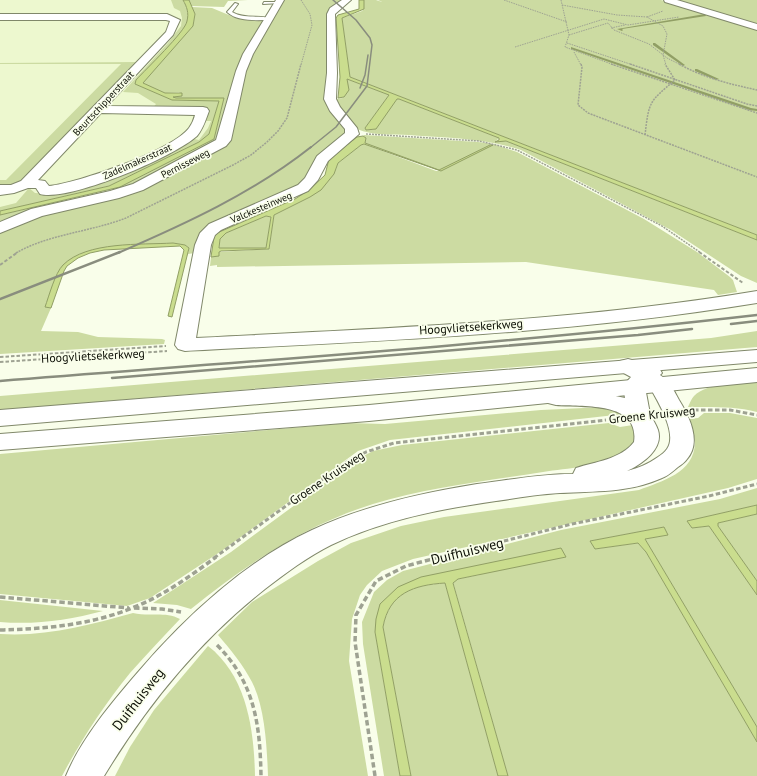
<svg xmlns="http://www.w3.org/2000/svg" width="757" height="776" font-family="'PT Sans',sans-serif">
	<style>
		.built { fill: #edf8cf }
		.green { fill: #ccdba2 }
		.water { fill: #cadd8e; stroke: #919f65; fill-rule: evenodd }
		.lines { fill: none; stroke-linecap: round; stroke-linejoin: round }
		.stream { fill: #919f65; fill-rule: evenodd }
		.service-casing { stroke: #80886a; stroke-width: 2 }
		.minor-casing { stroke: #80886a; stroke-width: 2 }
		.secondary-casing { stroke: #80886a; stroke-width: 2 }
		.primary-casing { stroke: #80886a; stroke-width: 2 }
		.path-far4 { stroke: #9ea292; stroke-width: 1; stroke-dasharray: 1.5 1; stroke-linecap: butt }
		.path-far3 { stroke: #9ea292; stroke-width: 1.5; stroke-dasharray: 2 1; stroke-linecap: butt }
		.path-far2 { stroke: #9ea292; stroke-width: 2; stroke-dasharray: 3.5 2; stroke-linecap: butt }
		.path-far1 { stroke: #9ea292; stroke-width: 3; stroke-dasharray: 4.5 2.5; stroke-linecap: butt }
		.path { stroke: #9ea292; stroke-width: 3.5; stroke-dasharray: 5.5 3; stroke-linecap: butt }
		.service { fill: #fff; fill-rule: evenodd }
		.minor { fill: #fff; fill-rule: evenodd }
		.secondary { fill: #fff; fill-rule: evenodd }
		.primary { fill: #fff; fill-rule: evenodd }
		.rail-far2 { stroke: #898d7e; stroke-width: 1.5 }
		.rail-far1 { stroke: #898d7e; stroke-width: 2 }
		.rail { stroke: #898d7e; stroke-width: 2.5 }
		.labels { text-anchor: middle; stroke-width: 3.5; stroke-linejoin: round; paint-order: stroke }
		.far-street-label { font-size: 10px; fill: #0c0f05; stroke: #f9feea }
		.street-label { font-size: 12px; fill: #0c0f05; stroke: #f9feea }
		.near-street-label { font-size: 14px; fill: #0c0f05; stroke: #f9feea }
	</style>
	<rect width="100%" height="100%" fill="#f9feea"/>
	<polygon class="built" points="0,0 177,0 229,101 219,141 0,225"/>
	<g class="green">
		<path d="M 171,0 L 183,0 C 187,7 189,13 187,21 C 186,31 146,70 136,80 L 135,84 L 172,100 L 219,101 L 209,134 L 199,142 L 109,186 L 0,211 L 0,207 L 16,203 L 29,188 L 35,193 L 54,194 L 165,154 L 194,139 L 199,140 L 208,128 L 211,121 L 206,121 L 208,110 L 152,109 L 156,104 L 138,93 L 123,92 L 168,43 L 181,26 L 182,18 L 180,11 L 174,8 Z"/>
		<polygon points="189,0 248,0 228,1 224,7 191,6"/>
		<polygon points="281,0 343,0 335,8 329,80 347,132 297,188 224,220 195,253 188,254 189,248 185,245 173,243 108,247 80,254 63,266 45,307 51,308 41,331 78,332 98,337 162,339 165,340 164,344 0,354 0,233 39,214 102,199 223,145 247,63"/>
		<polygon points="364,0 376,0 382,2 378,0 661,0 757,28 757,235 350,77 342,18 362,11 364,9"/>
		<polygon points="670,0 757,0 757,26"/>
		<polygon points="192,7 212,8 236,18 265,20 247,54 220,141 133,188 0,222 0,215 111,190 214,139 224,98 176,98 171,97 182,95 179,92 165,93 142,83 193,26 195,14"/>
		<polygon points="136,62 24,180 12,184 0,187 0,180 6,180 121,64 0,64 0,63"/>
		<path d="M 347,79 L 389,95 L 365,128 L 366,130 L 373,130 L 397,99 L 399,99 L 499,138 L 496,141 L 506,141 L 757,240 L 757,283 L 741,276 L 671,230 L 521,150 C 484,138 447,138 409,135 C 392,134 373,136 357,129 L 334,99 L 343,98 L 347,92 Z"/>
		<polygon points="364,135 478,142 493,144 517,152 644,219 697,252 730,277 733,280 737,292 718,295 714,290 526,262 217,267 217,265 210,266 211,257 218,256 219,252 269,249 274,215 310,197 336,169 338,163 361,145 364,144 436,171 439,171 442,169 437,170 365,143 366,139 363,136"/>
		<polygon points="266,216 271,217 266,248 219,249 220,239 226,233"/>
		<polygon points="757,331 757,347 0,410 0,396 711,338"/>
		<path d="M 757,382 L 757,412 C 734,406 712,407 688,407 C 690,403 691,399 694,396 C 708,382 738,384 757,382 Z"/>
		<polygon points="605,407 624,414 390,440 358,451 223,550 150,598 127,606 0,594 0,454 348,423 385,424 541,410"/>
		<path d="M 704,413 L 730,413 L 757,418 L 757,479 L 728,488 L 413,559 L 382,571 L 367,585 L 360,595 L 352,619 L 349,661 L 368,776 L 268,776 C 267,748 265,707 252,682 C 243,665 231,650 218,635 L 252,602 L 318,561 L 351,543 L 401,526 L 444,517 L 639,490 C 662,481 694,473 695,443 C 695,435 691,426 689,419 L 698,418 Z"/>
		<path d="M 609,423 L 620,427 L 633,425 L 635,442 C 631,446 627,452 622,455 C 599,467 568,468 543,472 C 486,481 428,487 373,504 C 303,526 247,564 191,609 L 177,605 L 153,603 L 231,552 L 356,460 L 373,451 L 402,445 Z"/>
		<polygon points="757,488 757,505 688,521 692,528 709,526 757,595 757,727 645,539 667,535 664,527 590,541 596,549 638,543 646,552 757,742 757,776 508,776 453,582 458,579 479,575 398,587 375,632 400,776 384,776 363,644 362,622 374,592 387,580 403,571 561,530 720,499"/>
		<polygon points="757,514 757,581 718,526 718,523"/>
		<path d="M 445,583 L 498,776 L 411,776 L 383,627 C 390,590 414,586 445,583 Z"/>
		<path d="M 0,600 L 103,611 C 69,620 35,625 0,622 Z"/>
		<path d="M 133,613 C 149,617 165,611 180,619 C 163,637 146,655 130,673 C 104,705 81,740 62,776 L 0,776 L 0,634 C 46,637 89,625 133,613 Z"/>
		<path d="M 208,646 C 247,676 254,730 255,776 L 115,776 L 130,747 L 154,710 Z"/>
	</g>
	<g class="water">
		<path d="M 183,0 L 189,0 L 195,14 L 193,26 L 143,83 L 165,93 L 182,93 L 182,96 L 173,97 L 176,98 L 224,98 L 214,139 L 120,187 L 0,215 L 0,211 L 109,186 L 199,142 L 209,134 L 219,101 L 172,100 L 135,84 L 136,80 C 145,70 186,31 187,21 C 189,13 187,7 183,0 Z"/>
		<polygon points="359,0 364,0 364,9 342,18 350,77 757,235 757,240 506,141 495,142 499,140 499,138 399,99 397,99 376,129 366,130 365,128 389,95 347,79 349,90 344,97 338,98 340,77 336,18 338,15 359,9"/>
		<path d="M 363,136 L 366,138 L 365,143 L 439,170 L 490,145 L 493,145 L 441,171 L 364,144 L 361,145 L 338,163 L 334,174 L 321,190 L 310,197 L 274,215 L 269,249 L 221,251 L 219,252 L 219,256 L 211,257 L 214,237 L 217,233 L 295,199 L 309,190 L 325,175 L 329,159 L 357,137 ZM 266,216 L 271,217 L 266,248 L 219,248 L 220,239 L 226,233 Z"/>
		<path d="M 173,243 L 185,245 L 189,248 L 172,317 L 168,316 L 184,250 L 180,246 L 104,250 L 90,253 L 78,258 L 67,266 L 64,271 L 51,308 L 45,307 C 49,296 55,273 63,265 C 87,241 141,245 173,243 Z"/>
		<polygon points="757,505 757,514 718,523 718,526 757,581 757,595 709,526 692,528 687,521"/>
		<polygon points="664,527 668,535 645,539 757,727 757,742 646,552 638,543 595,549 590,541"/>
		<path d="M 561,548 L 566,557 L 458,579 L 453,583 L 508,776 L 498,776 L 445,583 C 414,585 389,593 383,627 L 411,776 L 400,776 L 375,632 L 376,619 L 380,604 L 398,587 L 421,577 Z"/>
	</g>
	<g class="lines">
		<g class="stream">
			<polygon points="705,14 706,16 622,29 623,30 622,31 617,29"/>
			<polygon points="653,43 655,43 685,65 683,66 653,45"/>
			<polygon points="571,47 751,108 757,109 757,111 749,110 571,49"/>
			<polygon points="695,69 697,69 719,79 716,80 695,71"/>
		</g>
		<defs>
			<g id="service">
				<polygon points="264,2 279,2 281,3 263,4"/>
				<path d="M 235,3 L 238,4 L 232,12 C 246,20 261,14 272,19 L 270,20 C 256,20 238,22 227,12 Z"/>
			</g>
			<g id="minor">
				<polygon points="276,0 284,0 253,54 246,71 231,140 226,146 143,190 119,198 42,216 0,233 0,222 31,209 110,191 133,184 216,140 236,71 243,54"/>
				<path d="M 342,0 L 351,0 L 335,14 L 337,73 L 336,99 L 340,107 L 357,128 L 359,134 L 328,161 L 318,180 L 308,191 L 221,230 L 215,235 L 211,245 L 196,338 C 383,328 572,322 757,291 L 757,303 C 569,334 375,341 185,351 L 178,349 L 175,345 L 195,245 L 200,233 L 209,224 L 298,185 L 305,178 L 317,156 L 345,133 L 345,129 L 330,111 L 324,99 L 327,73 L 327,14 L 330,8 Z"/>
				<polygon points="664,0 677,0 757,24 757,30 665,2"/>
				<path d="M 0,14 L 167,14 L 180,20 L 173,35 L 107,106 L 203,107 L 207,108 L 209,111 C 206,119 203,129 197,136 C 174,157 69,202 40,194 L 36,188 L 28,188 L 14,193 L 0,195 L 0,185 L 11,185 L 21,181 L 166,32 L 170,21 L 166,20 L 0,20 ZM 101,113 L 195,115 C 194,119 192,124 189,128 C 171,151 78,183 49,186 L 45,181 L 38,180 Z"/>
			</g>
			<path id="secondary" d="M 628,359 L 636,361 L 646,367 L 651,366 L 659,368 L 662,373 L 660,375 C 670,381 674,391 679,400 C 689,416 702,442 687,459 C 685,462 681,465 678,467 C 673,471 668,476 662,478 C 629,493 595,491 560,493 C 538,494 517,498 496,501 C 440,509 383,520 331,545 C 307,557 286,573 265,589 C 199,641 147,705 104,776 L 66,776 C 81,739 113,701 139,671 C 185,617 247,560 312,530 C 363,506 421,493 477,484 C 509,480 540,474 573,474 L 576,468 C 595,462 621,459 634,442 C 640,401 583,407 556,405 L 548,403 L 545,398 L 548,393 L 556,391 L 606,394 L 625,398 L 623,386 L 631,377 L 620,371 L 617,366 L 620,361 ZM 647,387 L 651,389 C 658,402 678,434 667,449 C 665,452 661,455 658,457 C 648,464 639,468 627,471 C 642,464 664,449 658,430 C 656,424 652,419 650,413 C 648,405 647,396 645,388 Z"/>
			<g id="primary">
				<polygon points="757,350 757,362 0,426 0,410"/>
				<polygon points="757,368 757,382 369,421 0,450 0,434 369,405"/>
			</g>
		</defs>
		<use href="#service" class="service-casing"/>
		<use href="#minor" class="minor-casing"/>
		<use href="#secondary" class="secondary-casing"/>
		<use href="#primary" class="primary-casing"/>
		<g class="path-far4">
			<polyline points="301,0 310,14 312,25 301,65"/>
			<polyline points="504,0 567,22"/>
			<polyline points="561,0 569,35 565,47 614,65"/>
			<polyline points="562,5 617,15 647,17 663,26 667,34 663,55 666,65"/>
			<polyline points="647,17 663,11"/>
			<polyline points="611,28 625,25"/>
			<polyline points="569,35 608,23 614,30 649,44 667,58 681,65"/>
			<polyline points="567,43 633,65"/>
			<polyline points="515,47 604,19 628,25 679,17"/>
			<polyline points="574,52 581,65"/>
		</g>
		<g class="path-far3">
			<polyline points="581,64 582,67 578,105 588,113 757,177"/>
			<polyline points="611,64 757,113"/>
			<polyline points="630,64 747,104 757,106"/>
			<path d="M 679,64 C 704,78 730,84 757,90"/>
			<polyline points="366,134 479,141 517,150 662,226 701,253"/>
			<path d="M 645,135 C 649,101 649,102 675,80 L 665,64"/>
			<path d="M 16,253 C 49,234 90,232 126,218 L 233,165 L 251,155 L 267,142 L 278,131 L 287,118 L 301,64"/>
		</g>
		<g class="path-far2">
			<polyline points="699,252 743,283"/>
			<polyline points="0,265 18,252"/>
			<polyline points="0,357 166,346"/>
			<polyline points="0,362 167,351"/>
		</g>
		<g class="path-far1">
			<polyline points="694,410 730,410 757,415"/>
			<polyline points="214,558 348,461 366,452 394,443 606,420"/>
			<polyline points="436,558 572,524 709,496 757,484"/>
		</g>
		<g class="path">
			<polyline points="0,597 129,608"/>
			<polyline points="134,608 162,609 181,612"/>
			<path d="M 0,630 C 45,629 90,625 132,608 C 163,596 189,577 216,557"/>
			<path d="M 217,645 C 255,683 260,725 261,776"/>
			<polyline points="375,776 355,642 356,615 376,581 406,566 440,557"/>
		</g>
		<use href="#service" class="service"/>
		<use href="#minor" class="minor"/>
		<use href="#secondary" class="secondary"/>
		<use href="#primary" class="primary"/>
		<g class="rail-far2">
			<polyline points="360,88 365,75 368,55"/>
			<polyline points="310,148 336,127 367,86 372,45 370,38 356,20 333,0"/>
		</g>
		<path class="rail-far1" d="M 118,253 C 185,224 253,193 311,147"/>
		<g class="rail">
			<polyline points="0,299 120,252"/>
			<polyline points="731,324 757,321"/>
			<polyline points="112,378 638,335 692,329"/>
			<path d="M 0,381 C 252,361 505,344 757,315"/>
		</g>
	</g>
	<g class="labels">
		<g class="far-street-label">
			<text transform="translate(103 103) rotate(-47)" y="4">Beurtschipperstraat</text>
			<text transform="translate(137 161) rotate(-24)" y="4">Zadelmakerstraat</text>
			<text transform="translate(185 163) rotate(-27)" y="4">Pernisseweg</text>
			<text transform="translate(261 207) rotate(-23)" y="4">Valckesteinweg</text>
		</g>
		<g class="street-label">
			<text transform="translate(471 327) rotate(-4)" y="4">Hoogvlietsekerkweg</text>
			<text transform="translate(93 356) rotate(-3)" y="4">Hoogvlietsekerkweg</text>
			<text transform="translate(652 415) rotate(-6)" y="4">Groene Kruisweg</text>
			<text transform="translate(327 478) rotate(-34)" y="4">Groene Kruisweg</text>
		</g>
		<g class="near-street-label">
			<text transform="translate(467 551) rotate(-14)" y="5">Duifhuisweg</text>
			<text transform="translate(138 699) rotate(-52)" y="5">Duifhuisweg</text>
		</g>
	</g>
</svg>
